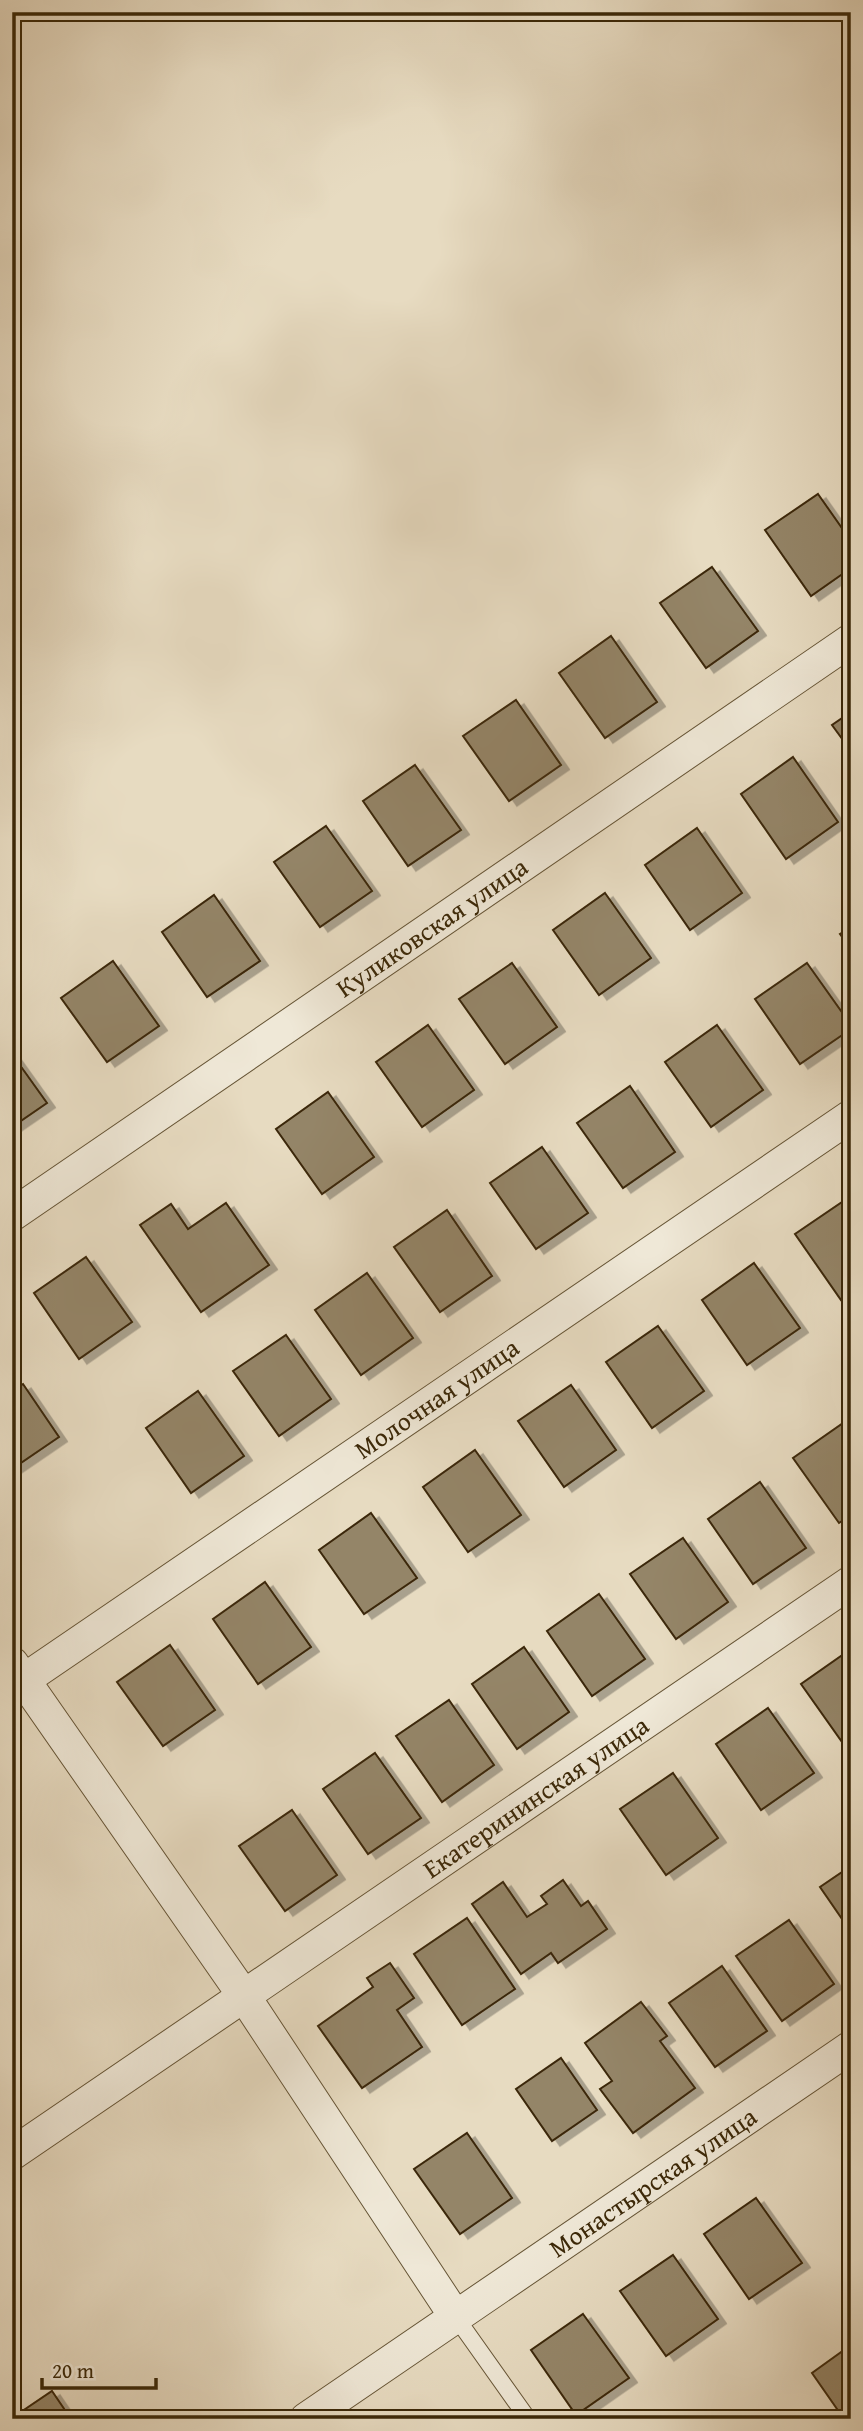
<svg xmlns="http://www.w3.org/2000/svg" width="863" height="2431" font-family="'Gentium Book Plus',serif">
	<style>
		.building { fill: #948568; stroke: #3b2808; stroke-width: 2; filter: url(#shadow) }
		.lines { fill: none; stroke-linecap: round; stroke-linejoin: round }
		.service-casing { stroke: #665536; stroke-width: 18 }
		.minor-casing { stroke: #665536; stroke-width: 34 }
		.service { stroke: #efe8d7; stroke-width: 16 }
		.minor { stroke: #efe8d7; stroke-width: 32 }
		.labels { text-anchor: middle; stroke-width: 6; stroke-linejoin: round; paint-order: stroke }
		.street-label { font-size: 26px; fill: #3b2808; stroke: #efe8d7 }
	</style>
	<defs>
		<filter id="shadow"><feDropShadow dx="8" dy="4.5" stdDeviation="0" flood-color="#0004"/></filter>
	</defs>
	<rect width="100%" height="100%" fill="#e7dbc1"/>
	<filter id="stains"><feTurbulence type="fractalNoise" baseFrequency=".00286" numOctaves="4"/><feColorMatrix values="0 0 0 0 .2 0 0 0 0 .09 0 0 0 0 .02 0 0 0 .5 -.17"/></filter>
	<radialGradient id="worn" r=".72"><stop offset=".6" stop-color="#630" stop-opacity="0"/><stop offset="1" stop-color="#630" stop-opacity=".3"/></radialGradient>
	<g class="building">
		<polygon points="818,494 851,541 851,568 811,596 765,530"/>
		<polygon points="712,567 758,631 706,668 660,603"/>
		<polygon points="611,636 657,702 605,738 559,673"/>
		<polygon points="516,700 561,765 509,801 463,736"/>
		<polygon points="851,712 851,751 832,725"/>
		<polygon points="793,757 838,822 786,859 741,794"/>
		<polygon points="415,765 461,830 408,866 363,801"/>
		<polygon points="326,826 372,891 320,927 274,862"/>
		<polygon points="697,828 742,893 690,930 645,865"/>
		<polygon points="605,893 651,958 599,995 553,930"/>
		<polygon points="214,895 260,961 207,997 162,932"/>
		<polygon points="851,927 851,949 840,934"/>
		<polygon points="113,961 159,1026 107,1062 61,998"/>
		<polygon points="512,963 557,1027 505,1064 459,999"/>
		<polygon points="807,963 851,1025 851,1029 800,1064 755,999"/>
		<polygon points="428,1025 474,1090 422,1127 376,1062"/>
		<polygon points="717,1025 763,1090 711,1127 665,1062"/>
		<polygon points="12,1054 47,1103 12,1127"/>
		<polygon points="630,1086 675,1152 623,1188 577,1123"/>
		<polygon points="328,1092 374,1157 322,1194 276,1129"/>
		<polygon points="542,1147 588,1213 536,1249 490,1183"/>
		<polygon points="848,1198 851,1203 851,1293 841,1300 795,1234"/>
		<polygon points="226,1203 269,1265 201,1312 140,1225 171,1204 188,1229"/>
		<polygon points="447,1210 492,1276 440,1312 394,1247"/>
		<polygon points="86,1257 132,1322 79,1359 34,1293"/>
		<polygon points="754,1263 800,1328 747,1365 702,1300"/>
		<polygon points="367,1273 413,1338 361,1375 315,1310"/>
		<polygon points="658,1326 704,1391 652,1428 606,1362"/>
		<polygon points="286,1335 331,1399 279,1436 233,1371"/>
		<polygon points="23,1384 59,1437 12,1469 12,1391"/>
		<polygon points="571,1385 616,1450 564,1487 518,1421"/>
		<polygon points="198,1391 244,1456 191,1493 146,1428"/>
		<polygon points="846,1421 851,1429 851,1515 839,1523 793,1458"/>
		<polygon points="475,1450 521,1515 468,1552 423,1487"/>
		<polygon points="760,1482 806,1548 753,1584 708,1519"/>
		<polygon points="371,1513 417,1578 364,1614 319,1550"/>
		<polygon points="683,1538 728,1602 676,1639 630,1574"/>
		<polygon points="265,1582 311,1647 258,1684 213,1619"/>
		<polygon points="599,1594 645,1659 592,1696 547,1631"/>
		<polygon points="170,1645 215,1710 163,1746 117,1682"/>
		<polygon points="524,1647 569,1712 517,1749 472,1684"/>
		<polygon points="851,1649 851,1746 847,1749 801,1684"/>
		<polygon points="449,1700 494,1765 442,1802 396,1736"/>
		<polygon points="768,1708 814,1773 761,1810 716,1744"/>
		<polygon points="375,1753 421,1818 368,1854 323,1789"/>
		<polygon points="673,1773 718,1838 666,1875 620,1809"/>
		<polygon points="292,1810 337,1875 285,1911 239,1846"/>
		<polygon points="851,1866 851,1932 820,1887"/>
		<polygon points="563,1880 581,1906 588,1901 607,1929 558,1963 551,1953 521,1974 472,1904 503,1882 527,1917 547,1904 541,1896"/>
		<polygon points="467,1918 515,1989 462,2025 414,1954"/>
		<polygon points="789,1920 834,1984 782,2021 736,1956"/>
		<polygon points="390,1963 414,1998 397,2010 422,2047 362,2088 318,2026 373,1987 367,1978"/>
		<polygon points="722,1966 767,2031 715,2067 669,2003"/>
		<polygon points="641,2002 667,2036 660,2041 695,2088 633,2133 600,2089 612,2081 585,2043"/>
		<polygon points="561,2058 597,2110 552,2141 516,2089"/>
		<polygon points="467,2133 512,2198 460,2234 414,2169"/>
		<polygon points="756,2198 802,2263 749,2299 704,2234"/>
		<polygon points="673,2255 718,2319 666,2356 620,2291"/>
		<polygon points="583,2314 629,2378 576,2415 531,2350"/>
		<polygon points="851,2345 851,2419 844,2419 812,2373"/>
		<polygon points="52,2391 71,2419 12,2419 12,2418"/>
	</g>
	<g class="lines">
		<defs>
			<polyline id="service" points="455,2316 528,2419"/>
			<g id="minor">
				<path id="s1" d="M 12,1215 L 851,640"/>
				<polyline points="12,1663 244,1996 455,2316"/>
				<path id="s2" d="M 12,1688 L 851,1116"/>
				<path id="s3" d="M 12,2154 L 851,1582"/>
				<path id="s4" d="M 306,2419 L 851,2047"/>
			</g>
		</defs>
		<use href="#service" class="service-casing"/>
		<use href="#minor" class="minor-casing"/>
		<use href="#service" class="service"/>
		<use href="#minor" class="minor"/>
	</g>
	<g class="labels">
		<g class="street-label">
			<text dy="9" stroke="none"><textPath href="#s1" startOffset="509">Куликовская улица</textPath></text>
			<text dy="9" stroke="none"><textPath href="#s2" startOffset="514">Молочная улица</textPath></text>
			<text dy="9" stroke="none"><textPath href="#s3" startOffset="634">Екатерининская улица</textPath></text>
			<text dy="9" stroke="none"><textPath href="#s4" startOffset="420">Монастырская улица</textPath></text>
		</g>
	</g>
	<rect width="863" height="2431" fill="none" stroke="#e7dbc1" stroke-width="42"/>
	<rect x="14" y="14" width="835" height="2403" fill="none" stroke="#3b2808" stroke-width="3.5"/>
	<rect x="21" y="21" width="821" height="2389" fill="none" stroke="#3b2808" stroke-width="2"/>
	<path d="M42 2378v10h114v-10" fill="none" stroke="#3b2808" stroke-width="3.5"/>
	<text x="52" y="2378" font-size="21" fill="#3b2808" stroke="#efe8d7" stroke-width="5" paint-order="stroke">20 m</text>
	<rect width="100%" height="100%" filter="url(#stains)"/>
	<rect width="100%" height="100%" fill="url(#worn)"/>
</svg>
